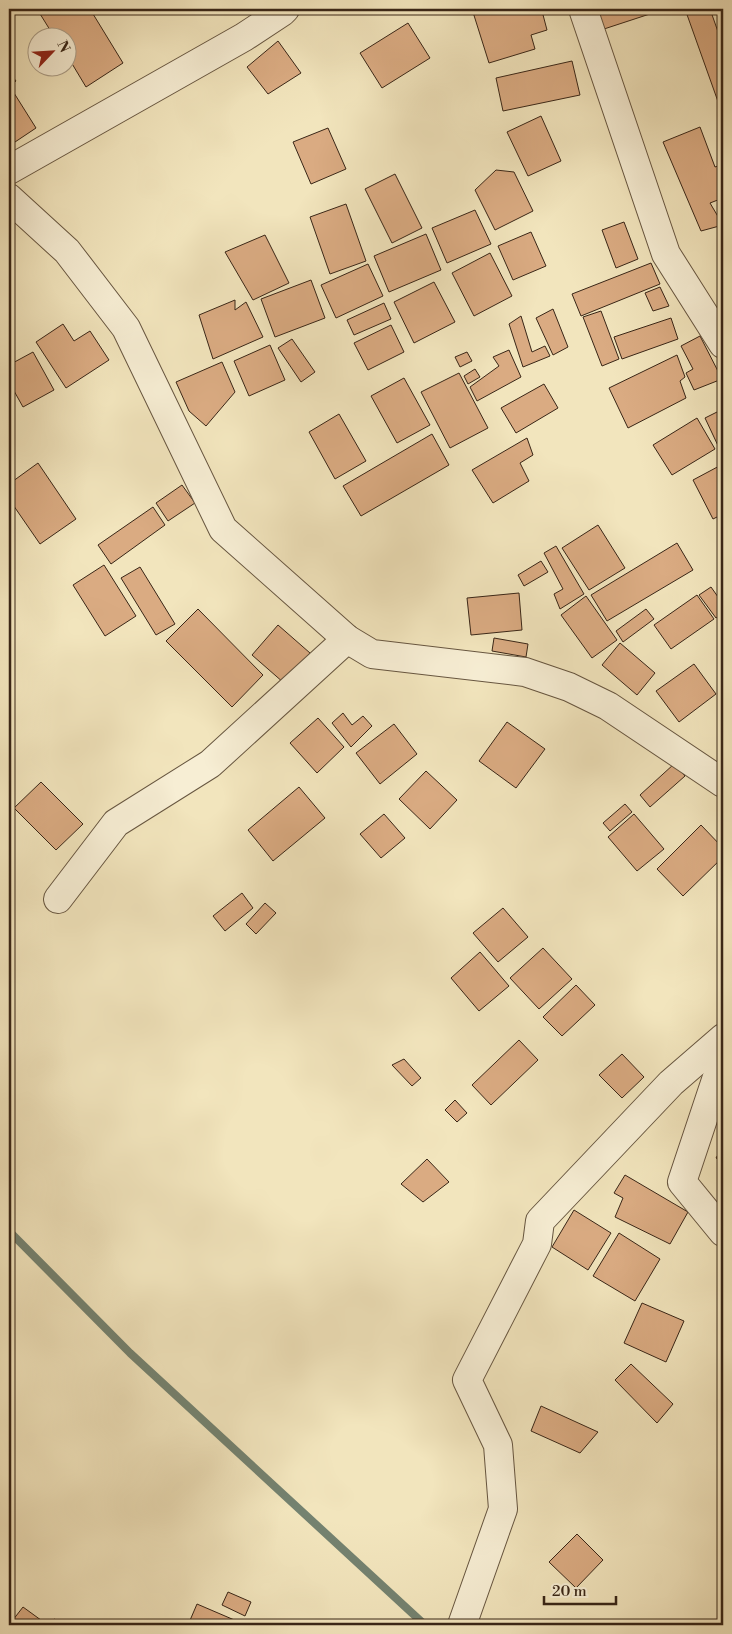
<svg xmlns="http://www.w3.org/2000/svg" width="732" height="1634" font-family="'Libre Bodoni',serif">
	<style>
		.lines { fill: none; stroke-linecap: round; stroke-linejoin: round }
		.stream { stroke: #748270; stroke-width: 8 }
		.building { fill: #daab82; stroke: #392617 }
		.minor-casing { stroke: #675640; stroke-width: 30 }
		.minor { stroke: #f7eed4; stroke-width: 28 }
	</style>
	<rect width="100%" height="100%" fill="#f2e5bd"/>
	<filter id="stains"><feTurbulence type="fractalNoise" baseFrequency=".004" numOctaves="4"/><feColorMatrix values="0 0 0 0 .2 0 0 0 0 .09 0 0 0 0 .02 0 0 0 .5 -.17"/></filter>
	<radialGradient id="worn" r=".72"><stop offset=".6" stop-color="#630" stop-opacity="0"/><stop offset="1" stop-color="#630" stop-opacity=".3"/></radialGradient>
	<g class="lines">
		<polyline class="stream" points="9,1231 130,1353 425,1625"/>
	</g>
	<g class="building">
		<polygon points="37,9 90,9 123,63 86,87 68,57 68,38 55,38"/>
		<polygon points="472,9 529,9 530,11 542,11 547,30 531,35 535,49 489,63"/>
		<polygon points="597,9 665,9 604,29"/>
		<polygon points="685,9 710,9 723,46 723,109 721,110"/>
		<polygon points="719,9 723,9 723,24"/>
		<polygon points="408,23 430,58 382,88 360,53"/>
		<polygon points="278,41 301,73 268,94 247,67"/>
		<polygon points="572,61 580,95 503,111 496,78"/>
		<polygon points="9,72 16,81 9,87"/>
		<polygon points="14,93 36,128 9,146 9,96"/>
		<polygon points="541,116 561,161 528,176 507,132"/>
		<polygon points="700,127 715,167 723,164 723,198 710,203 723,225 701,231 663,142"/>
		<polygon points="328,128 346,169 311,184 293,142"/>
		<polygon points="496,170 514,172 533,211 495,230 475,190"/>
		<polygon points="395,174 422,228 392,243 365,189"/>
		<polygon points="346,204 366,261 330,274 310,217"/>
		<polygon points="475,210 491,244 447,263 432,228"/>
		<polygon points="624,222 638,259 616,268 602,230"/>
		<polygon points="531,232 546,266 513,280 498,246"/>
		<polygon points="426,234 441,270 389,292 374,256"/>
		<polygon points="265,235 289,283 253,300 225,252"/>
		<polygon points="9,242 14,248 9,252"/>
		<polygon points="490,253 512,296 474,316 452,273"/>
		<polygon points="651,263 660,284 581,316 572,294"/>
		<polygon points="368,264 383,296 336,318 321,285"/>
		<polygon points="311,280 325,318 275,337 261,299"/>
		<polygon points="434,282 455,322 414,343 394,302"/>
		<polygon points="660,287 669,306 653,311 645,293"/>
		<polygon points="235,300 235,310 246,302 263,337 213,359 199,315"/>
		<polygon points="384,303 391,319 354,335 347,320"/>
		<polygon points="553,309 568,347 553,355 536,318"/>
		<polygon points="601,311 619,359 602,366 583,317"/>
		<polygon points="521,316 532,352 545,346 550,356 523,367 509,324"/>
		<polygon points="671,318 678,339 622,359 614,337"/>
		<polygon points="63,324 74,341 90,331 109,360 66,388 36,342"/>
		<polygon points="391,325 404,352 368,370 354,343"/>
		<polygon points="700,336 722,379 694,390 686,373 693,369 681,346"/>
		<polygon points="292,339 315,372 301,382 278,348"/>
		<polygon points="270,345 285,380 249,396 234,361"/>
		<polygon points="509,350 521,377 477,401 470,387 499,366 493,357"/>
		<polygon points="33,352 54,390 23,407 9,382 9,365"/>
		<polygon points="467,352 472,361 460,367 455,357"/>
		<polygon points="677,355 685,377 680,381 686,398 628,428 609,388"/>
		<polygon points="222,362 235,392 206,426 189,411 176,382"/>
		<polygon points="475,369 480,377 468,384 464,376"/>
		<polygon points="459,373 488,428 450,448 421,392"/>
		<polygon points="404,378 430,425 397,443 371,396"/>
		<polygon points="544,384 558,408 516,433 501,408"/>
		<polygon points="723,409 723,451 721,452 705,418"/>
		<polygon points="339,414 366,461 335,479 309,432"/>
		<polygon points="697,418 715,449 672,475 653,445"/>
		<polygon points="432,434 449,465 361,516 343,486"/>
		<polygon points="527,438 533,455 520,463 529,481 493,503 472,470"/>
		<polygon points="38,463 76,519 40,544 9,499 9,484"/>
		<polygon points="723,464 723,514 713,519 693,480"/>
		<polygon points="182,485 195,503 168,521 156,503"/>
		<polygon points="153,507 165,525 111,564 98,545"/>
		<polygon points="598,525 625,568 589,590 562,548"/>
		<polygon points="677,543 693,570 607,621 591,595"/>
		<polygon points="556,546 584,594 560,609 554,594 563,589 544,553"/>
		<polygon points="541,561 548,572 524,586 518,575"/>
		<polygon points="104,565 136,616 105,636 73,585"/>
		<polygon points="140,567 175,624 156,635 121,578"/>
		<polygon points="711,587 723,604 723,613 716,618 699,595"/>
		<polygon points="519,593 522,630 471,635 467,598"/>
		<polygon points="697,595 714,619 671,649 654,625"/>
		<polygon points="586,596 617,640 592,658 561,615"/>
		<polygon points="198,609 263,675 232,707 166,641"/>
		<polygon points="646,609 654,619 623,642 616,631"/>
		<polygon points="278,625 310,653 284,683 252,655"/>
		<polygon points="494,638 528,644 526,657 492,651"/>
		<polygon points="620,643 655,673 637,695 602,665"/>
		<polygon points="694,664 716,694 679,722 656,691"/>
		<polygon points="343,713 352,725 363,716 372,726 351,747 332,723"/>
		<polygon points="318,718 344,747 317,773 290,743"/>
		<polygon points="507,722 545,749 516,788 479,761"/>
		<polygon points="394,724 417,754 380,784 356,753"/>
		<polygon points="674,764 685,776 650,807 640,795"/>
		<polygon points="426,771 457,800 430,829 399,799"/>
		<polygon points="41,782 83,824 56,850 14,808"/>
		<polygon points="299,787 325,818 273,861 248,830"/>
		<polygon points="625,804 632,812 610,831 603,823"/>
		<polygon points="384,814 405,838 381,858 360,834"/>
		<polygon points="634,814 664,849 637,871 608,837"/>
		<polygon points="701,825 723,848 723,857 683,896 657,869"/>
		<polygon points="242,893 253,908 225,931 213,916"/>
		<polygon points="265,903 276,913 256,934 246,924"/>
		<polygon points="503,908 528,937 498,962 473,933"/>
		<polygon points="543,948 572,979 539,1009 510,978"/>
		<polygon points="480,952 509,986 479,1011 451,978"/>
		<polygon points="576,985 595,1005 562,1036 543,1017"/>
		<polygon points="519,1040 538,1060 491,1105 472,1085"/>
		<polygon points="622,1054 644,1077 622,1098 599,1075"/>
		<polygon points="404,1059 421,1078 412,1086 392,1065"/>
		<polygon points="455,1100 467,1113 457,1122 445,1110"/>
		<polygon points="723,1146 723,1162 716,1158"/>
		<polygon points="427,1159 449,1182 423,1202 401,1184"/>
		<polygon points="625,1175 688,1212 670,1244 615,1217 623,1198 614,1193"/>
		<polygon points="574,1210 611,1233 588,1270 552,1247"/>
		<polygon points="619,1233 660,1259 635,1301 593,1276"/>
		<polygon points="642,1303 684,1321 666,1362 624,1343"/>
		<polygon points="631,1364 673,1404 657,1423 615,1380"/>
		<polygon points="541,1406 598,1432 580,1453 531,1431"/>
		<polygon points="577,1534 603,1560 576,1588 549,1562"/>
		<polygon points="228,1592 251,1602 245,1616 222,1605"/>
		<polygon points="197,1604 246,1625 188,1625"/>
		<polygon points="23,1607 45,1623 43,1625 9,1625"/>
		<polygon points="54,1619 67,1625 51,1625"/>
	</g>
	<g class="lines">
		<defs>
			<g id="minor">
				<polyline points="583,9 666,254 723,344"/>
				<polyline points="9,170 244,37 282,12 285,9"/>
				<polyline points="9,198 67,251 126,328 223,529 347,639 372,654 525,672 569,687 608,706 723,783"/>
				<polyline points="58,899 116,823 210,764 347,639"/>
				<polyline points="723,1059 682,1182 723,1232"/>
				<polyline points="462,1625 503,1509 498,1445 467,1380 537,1244 540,1221 671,1083 723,1038"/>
			</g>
		</defs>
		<use href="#minor" class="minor-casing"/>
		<use href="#minor" class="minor"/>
	</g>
	<rect width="732" height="1634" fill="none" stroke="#f2e5bd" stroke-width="30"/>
	<rect x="10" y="10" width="712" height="1614" fill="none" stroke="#392617" stroke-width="2.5"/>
	<rect x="15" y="15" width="702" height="1604" fill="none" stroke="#392617"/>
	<g transform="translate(52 52) rotate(65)"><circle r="24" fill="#f7eed4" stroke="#ab9e88"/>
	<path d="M0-4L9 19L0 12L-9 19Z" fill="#8f2418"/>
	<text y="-8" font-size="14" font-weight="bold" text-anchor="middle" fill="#392617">N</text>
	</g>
	<path d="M544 1596v8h72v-8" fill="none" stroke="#392617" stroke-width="2.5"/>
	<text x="552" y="1596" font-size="15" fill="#392617" stroke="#f7eed4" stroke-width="4" paint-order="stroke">20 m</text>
	<rect width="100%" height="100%" filter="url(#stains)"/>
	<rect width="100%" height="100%" fill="url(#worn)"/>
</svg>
